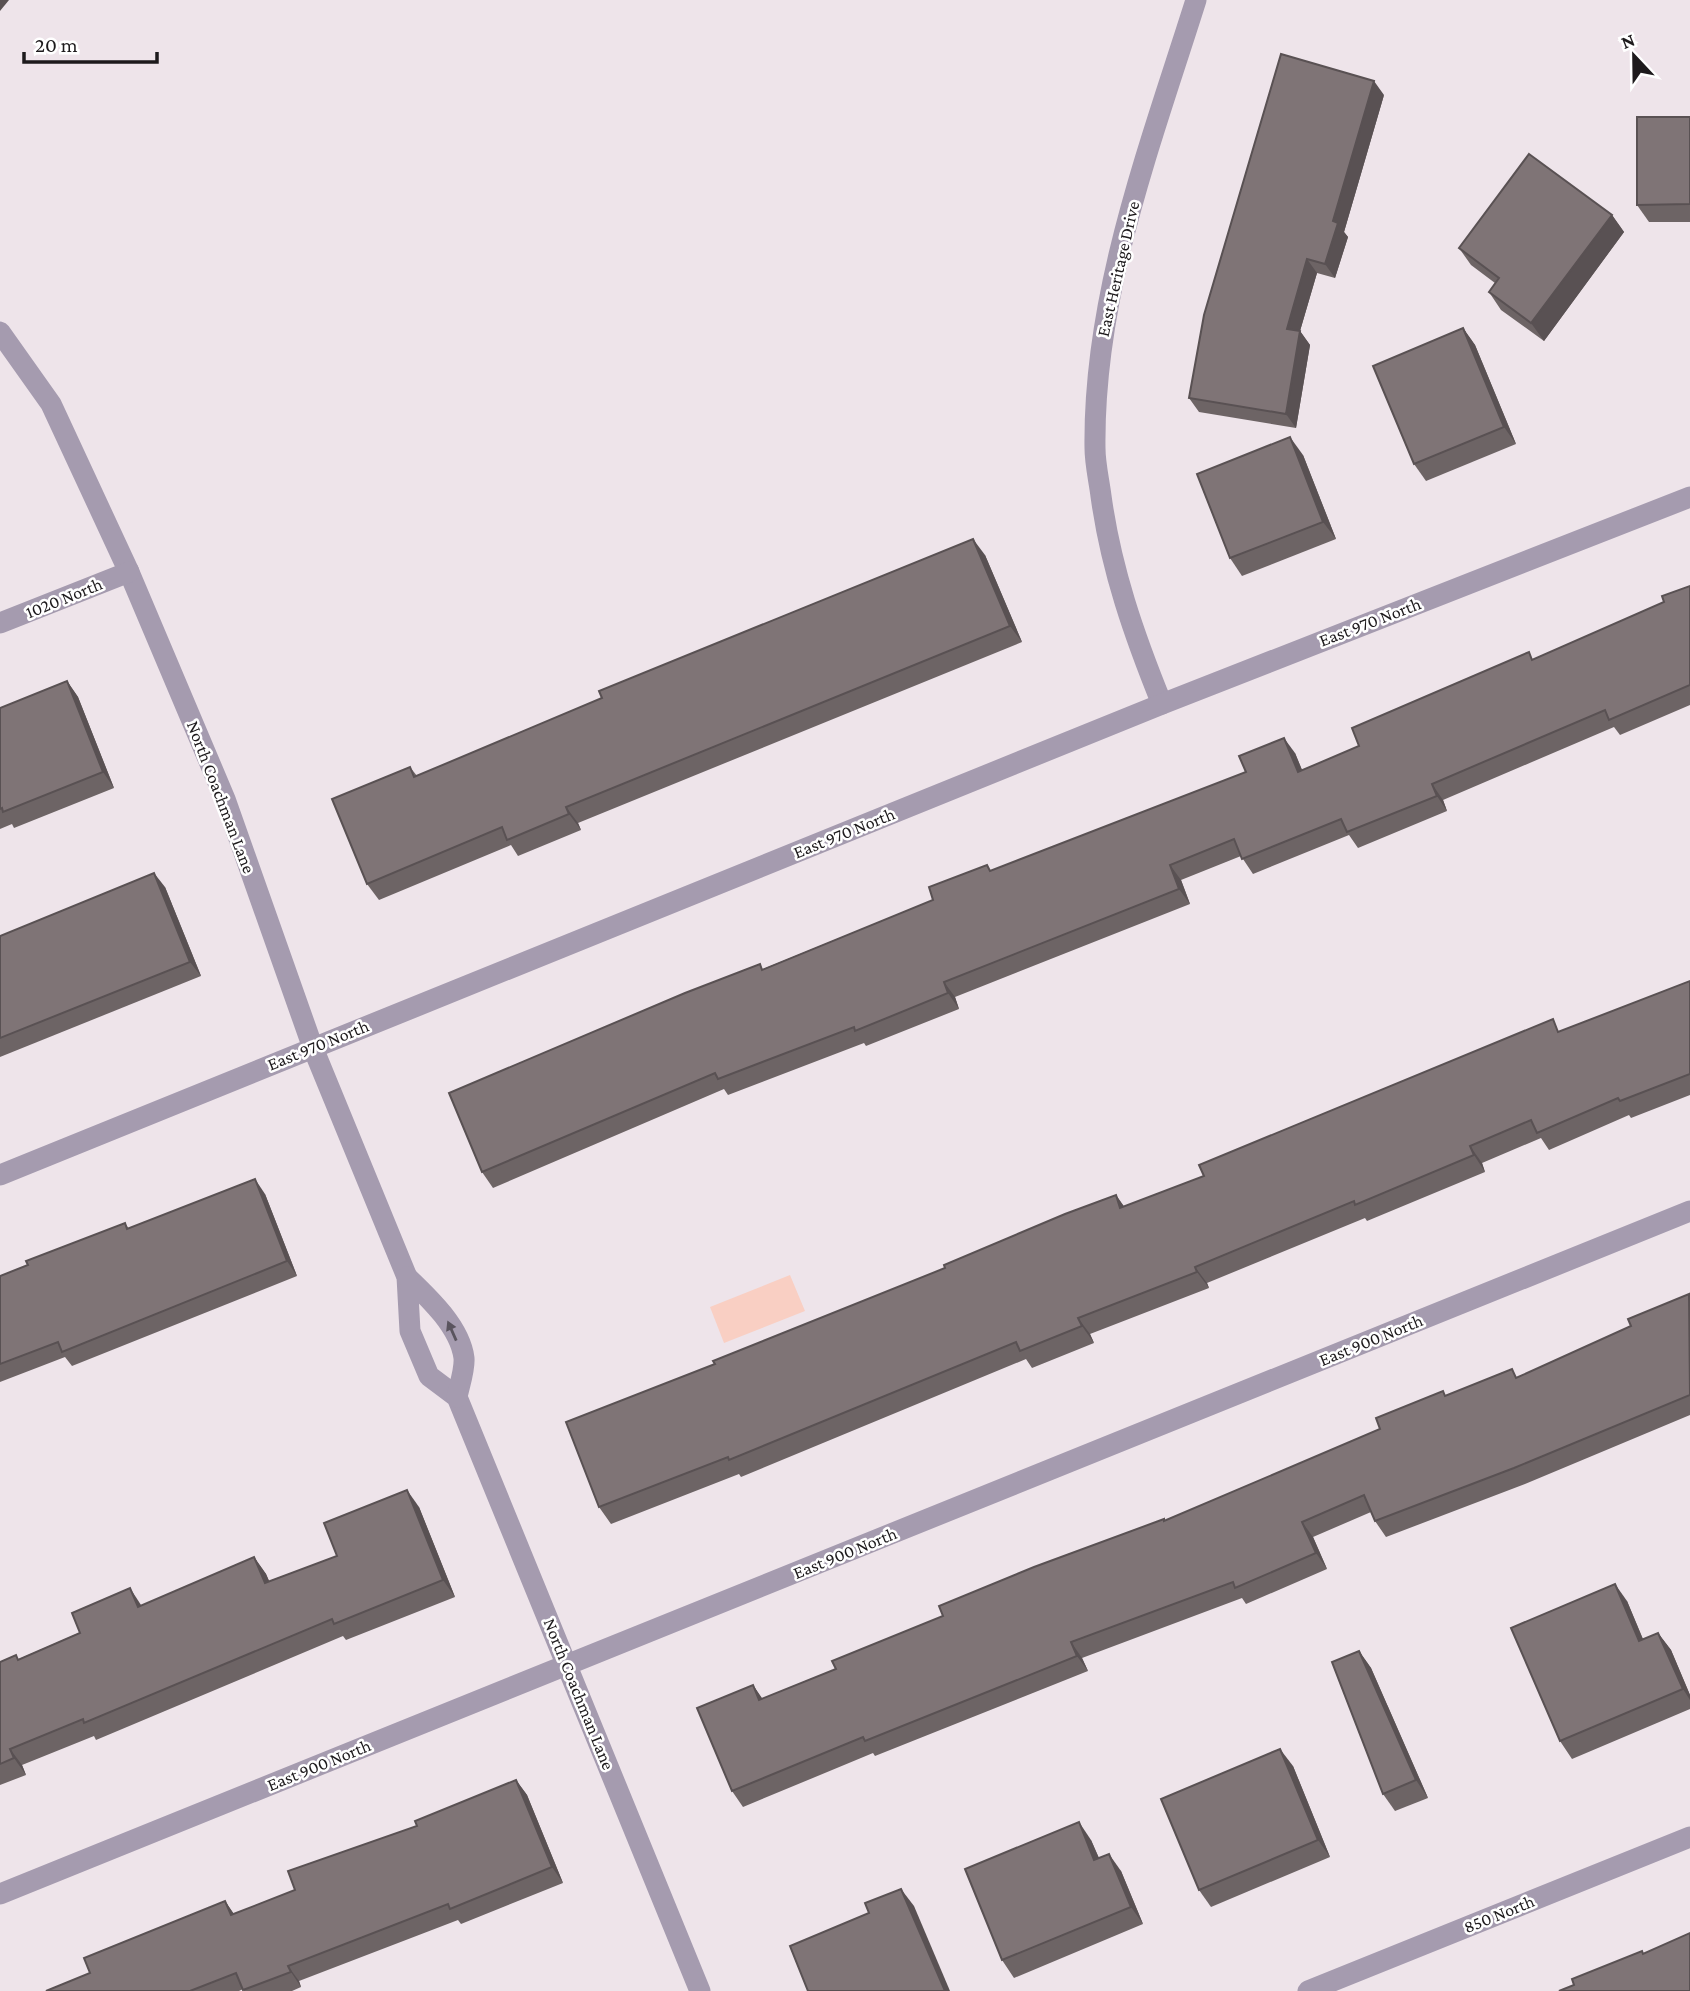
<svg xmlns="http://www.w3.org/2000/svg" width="1690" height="1991" font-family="'Crimson Pro',serif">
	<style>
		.green { fill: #f9cfc3 }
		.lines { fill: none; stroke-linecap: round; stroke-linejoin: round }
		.minor { stroke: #a59baf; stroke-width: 21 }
		.wall { fill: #6d6465 }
		.shaded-wall { fill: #595153 }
		.building { fill: #7f7476; stroke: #595153; stroke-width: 2 }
		.oneway { fill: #5a545e }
		.labels { text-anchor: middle; stroke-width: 5; stroke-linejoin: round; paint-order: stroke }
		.street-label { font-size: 18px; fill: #1d1a1c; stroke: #fff }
	</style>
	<rect width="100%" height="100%" fill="#eee4ea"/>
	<polygon class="green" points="790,1275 805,1311 724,1343 710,1307"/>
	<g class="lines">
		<g class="minor">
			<polyline points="0,332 51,404 129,572 225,799 313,1048 407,1277 410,1331 429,1376 457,1397 700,1991"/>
			<polyline points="0,623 129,572"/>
			<path d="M 1162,704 C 1134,635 1111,569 1101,496 C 1099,480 1095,464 1095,448 C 1093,294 1150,146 1196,0"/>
			<polyline points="0,1175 1162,704 1690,497"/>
			<path d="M 407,1277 C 429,1298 460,1327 464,1358 C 465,1370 459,1386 457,1397"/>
			<polyline points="0,1894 1690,1211"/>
			<polyline points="1308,1991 1690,1837"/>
		</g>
	</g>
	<g class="wall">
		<polygon points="1384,95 1344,232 1348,237 1335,278 1317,273 1300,331 1310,345 1296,428 1199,412 1189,398"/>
		<polygon points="1690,117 1690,222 1649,222 1637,205"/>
		<polygon points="1612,215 1624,232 1544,341 1501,310 1489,292 1495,283 1471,265 1459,248"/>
		<polygon points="1463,328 1475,345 1516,444 1426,481 1414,464"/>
		<polygon points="1303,455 1336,539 1242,576 1230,558"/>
		<polygon points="985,555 1022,642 578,823 581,830 518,856 511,845 379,900 367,884 410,767 417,776"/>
		<polygon points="1690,586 1690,705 1620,735 1614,727 1443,800 1447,811 1358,848 1349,835 1253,874 1241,856 1181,880 1190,904 955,997 959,1009 866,1046 864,1043 728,1095 724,1089 493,1188 482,1172 763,969 933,900 991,871 1295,753 1302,770 1359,746 1534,659 1664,602"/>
		<polygon points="67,681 78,697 114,788 14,828 12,824 0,829 0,708"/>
		<polygon points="165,887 201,976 0,1057 0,936"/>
		<polygon points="1690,981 1690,1095 1631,1118 1629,1115 1549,1150 1541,1138 1482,1163 1485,1172 1367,1221 1365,1218 1207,1283 1209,1288 1090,1334 1094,1343 1032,1368 1026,1359 741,1477 739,1474 611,1524 599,1507 715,1364 945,1268 1116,1195 1124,1207 1204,1176 1561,1031"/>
		<polygon points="265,1194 297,1276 72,1366 65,1357 0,1382 0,1276 28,1265 125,1223 129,1229"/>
		<polygon points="1690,1295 1690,1415 1525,1484 1386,1537 1375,1521 1371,1512 1313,1537 1327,1569 1246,1604 1242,1598 1082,1658 1088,1671 875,1756 873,1753 743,1807 732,1791 753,1685 762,1699 836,1669 943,1616 1380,1429 1446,1396 1518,1377 1631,1326"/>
		<polygon points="419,1507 455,1597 346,1640 343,1636 96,1740 94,1736 22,1765 26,1775 0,1785 0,1662 19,1659 254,1557 266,1574 269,1581 337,1556"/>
		<polygon points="1627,1601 1643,1639 1658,1633 1671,1650 1690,1695 1690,1709 1572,1759 1560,1741"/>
		<polygon points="1359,1651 1371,1668 1428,1798 1395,1811 1383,1794"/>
		<polygon points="1293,1766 1330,1857 1211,1907 1199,1890"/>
		<polygon points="516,1780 527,1795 563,1883 461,1924 458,1920 299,1981 301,1987 292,1991 244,1991 243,1989 239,1991 46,1991 90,1973 225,1901 234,1914 295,1890 417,1826"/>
		<polygon points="1091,1840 1099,1858 1121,1871 1143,1924 1014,1978 1002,1960"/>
	</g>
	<g class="shaded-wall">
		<polygon points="0,0 9,0 0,11"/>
		<polygon points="1374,81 1384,95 1344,232 1348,237 1335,278 1325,264 1333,221"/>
		<polygon points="1612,215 1624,232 1544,341 1531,323"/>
		<polygon points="1307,259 1317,273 1300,331 1310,345 1296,428 1286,414 1287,329"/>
		<polygon points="1463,328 1475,345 1516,444 1504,427"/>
		<polygon points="1290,437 1303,455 1336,539 1323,522"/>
		<polygon points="973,539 985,555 1022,642 1010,626"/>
		<polygon points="67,681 78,697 114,788 103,772"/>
		<polygon points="1284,738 1295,753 1309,787 1298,772"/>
		<polygon points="1432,784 1443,800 1447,811 1437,796"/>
		<polygon points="566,807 578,823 581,830 569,814"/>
		<polygon points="1170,865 1181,880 1190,904 1179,889"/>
		<polygon points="154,873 165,887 201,976 190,962"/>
		<polygon points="944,982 955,997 959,1009 948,993"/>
		<polygon points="1470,1146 1482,1163 1485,1172 1474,1155"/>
		<polygon points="255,1179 265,1194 297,1276 287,1261"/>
		<polygon points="1116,1195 1128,1212 1120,1208"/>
		<polygon points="1195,1267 1207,1283 1209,1288 1197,1272"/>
		<polygon points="1078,1318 1090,1334 1094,1343 1082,1326"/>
		<polygon points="407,1490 419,1507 455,1597 443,1580"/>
		<polygon points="1302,1522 1313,1537 1327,1569 1316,1553"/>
		<polygon points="254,1557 266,1574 277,1599 265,1583"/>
		<polygon points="1615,1584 1627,1601 1651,1659 1639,1641"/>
		<polygon points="130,1588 141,1605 149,1624 138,1607"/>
		<polygon points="1658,1633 1671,1650 1690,1695 1690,1700 1683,1689"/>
		<polygon points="1071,1642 1082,1658 1088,1671 1077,1656"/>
		<polygon points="1359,1651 1371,1668 1428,1798 1416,1780"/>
		<polygon points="753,1685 764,1701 759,1700"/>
		<polygon points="10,1749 22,1765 26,1775 14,1758"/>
		<polygon points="1280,1749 1293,1766 1330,1857 1318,1840"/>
		<polygon points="516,1780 527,1795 563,1883 552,1867"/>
		<polygon points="1079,1822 1091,1840 1107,1877 1094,1860"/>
		<polygon points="1109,1854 1121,1871 1143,1924 1131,1907"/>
		<polygon points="901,1889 914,1906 950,1991 945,1991"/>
		<polygon points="225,1901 235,1916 231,1915"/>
		<polygon points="288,1966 299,1981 301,1987 291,1972"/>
	</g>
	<g class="building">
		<polygon points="1281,54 1374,81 1333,221 1338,223 1325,264 1307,259 1287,329 1300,331 1286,414 1189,398 1204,315"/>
		<polygon points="1637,117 1690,117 1690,204 1637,205"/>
		<polygon points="1529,154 1612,215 1531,323 1489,292 1499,278 1459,248"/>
		<polygon points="1463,328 1504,427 1414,464 1373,366"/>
		<polygon points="1290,437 1323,522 1230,558 1197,474"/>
		<polygon points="973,539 1010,626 566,807 569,814 507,840 502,827 367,884 332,799 410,767 414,777 602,698 599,691"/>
		<polygon points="1690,586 1690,685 1609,720 1605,710 1432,784 1437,796 1347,832 1341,819 1242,859 1234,839 1170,865 1179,889 944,982 948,993 855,1031 854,1027 718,1079 715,1073 482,1172 449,1093 685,993 760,964 762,970 933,900 929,887 987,865 990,871 1246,772 1239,756 1284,738 1298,772 1359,746 1352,728 1529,652 1532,660 1664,602 1662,596"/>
		<polygon points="67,681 103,772 3,812 2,808 0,809 0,708"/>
		<polygon points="154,873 190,962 0,1038 0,936"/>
		<polygon points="1690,981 1690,1074 1620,1101 1618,1098 1537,1133 1531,1120 1470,1146 1474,1155 1355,1205 1354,1201 1195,1267 1197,1272 1078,1318 1082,1326 1020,1351 1016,1342 729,1460 728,1457 599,1507 566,1422 715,1364 713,1361 945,1268 944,1265 1065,1214 1116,1195 1120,1208 1204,1176 1199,1165 1553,1019 1558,1032"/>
		<polygon points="255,1179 287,1261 62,1352 58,1342 0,1364 0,1276 28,1265 26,1261 125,1223 127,1229"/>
		<polygon points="1689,1294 1690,1395 1514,1468 1375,1521 1364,1495 1302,1522 1316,1553 1235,1588 1233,1582 1071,1642 1077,1656 865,1741 863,1737 732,1791 697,1708 753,1685 759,1700 836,1669 832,1661 943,1616 939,1606 1034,1567 1164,1519 1164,1521 1380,1429 1376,1418 1443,1391 1445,1396 1512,1369 1516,1378 1631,1326 1628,1319"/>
		<polygon points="407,1490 443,1580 334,1624 332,1619 84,1723 83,1719 10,1749 14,1758 0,1764 0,1662 16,1655 18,1660 80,1633 72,1613 130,1588 138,1607 254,1557 265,1583 337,1556 324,1523"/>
		<polygon points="1615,1584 1639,1641 1658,1633 1683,1689 1560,1741 1511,1628"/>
		<polygon points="1359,1651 1416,1780 1383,1794 1332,1662"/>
		<polygon points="1280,1749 1318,1840 1199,1890 1161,1799"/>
		<polygon points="516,1780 552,1867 450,1909 448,1904 288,1966 291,1972 243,1990 236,1973 190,1991 46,1991 90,1973 84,1958 225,1901 231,1915 295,1890 288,1871 417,1826 415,1821"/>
		<polygon points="1079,1822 1094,1860 1109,1854 1131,1907 1002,1960 965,1869"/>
		<polygon points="901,1889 945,1991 808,1991 790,1946 869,1913 865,1903"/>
		<polygon points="1690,1933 1690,1991 1559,1991 1574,1985 1572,1979 1642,1951 1643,1954"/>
	</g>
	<defs><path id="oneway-solid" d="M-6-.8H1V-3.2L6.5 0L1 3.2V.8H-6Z" transform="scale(1.75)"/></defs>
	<use class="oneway" href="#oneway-solid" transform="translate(452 1331) rotate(-114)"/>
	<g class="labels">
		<g class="street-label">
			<text transform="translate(1118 269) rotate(-77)" y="6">East Heritage Drive</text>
			<text transform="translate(64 598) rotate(-22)" y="6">1020 North</text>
			<text transform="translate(1370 622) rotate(-21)" y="6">East 970 North</text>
			<text transform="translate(221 797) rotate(69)" y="6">North Coachman Lane</text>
			<text transform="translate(844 833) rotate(-22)" y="6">East 970 North</text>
			<text transform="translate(318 1045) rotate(-22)" y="6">East 970 North</text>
			<text transform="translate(1371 1340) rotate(-22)" y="6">East 900 North</text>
			<text transform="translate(845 1553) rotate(-22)" y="6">East 900 North</text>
			<text transform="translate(579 1694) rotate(68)" y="6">North Coachman Lane</text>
			<text transform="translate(319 1765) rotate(-22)" y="6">East 900 North</text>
			<text transform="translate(1499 1914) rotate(-22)" y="6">850 North</text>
		</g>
	</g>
	<g transform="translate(1634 56) rotate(338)" stroke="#ffffff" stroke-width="5" paint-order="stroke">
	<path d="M0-5L12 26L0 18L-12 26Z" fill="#1d1a1c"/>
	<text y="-10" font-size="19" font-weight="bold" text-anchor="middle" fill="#1d1a1c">N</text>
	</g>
	<path d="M24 52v10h133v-10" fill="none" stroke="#1d1a1c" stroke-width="3.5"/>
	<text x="35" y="52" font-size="21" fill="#1d1a1c" stroke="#ffffff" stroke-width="5" paint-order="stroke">20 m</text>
</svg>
